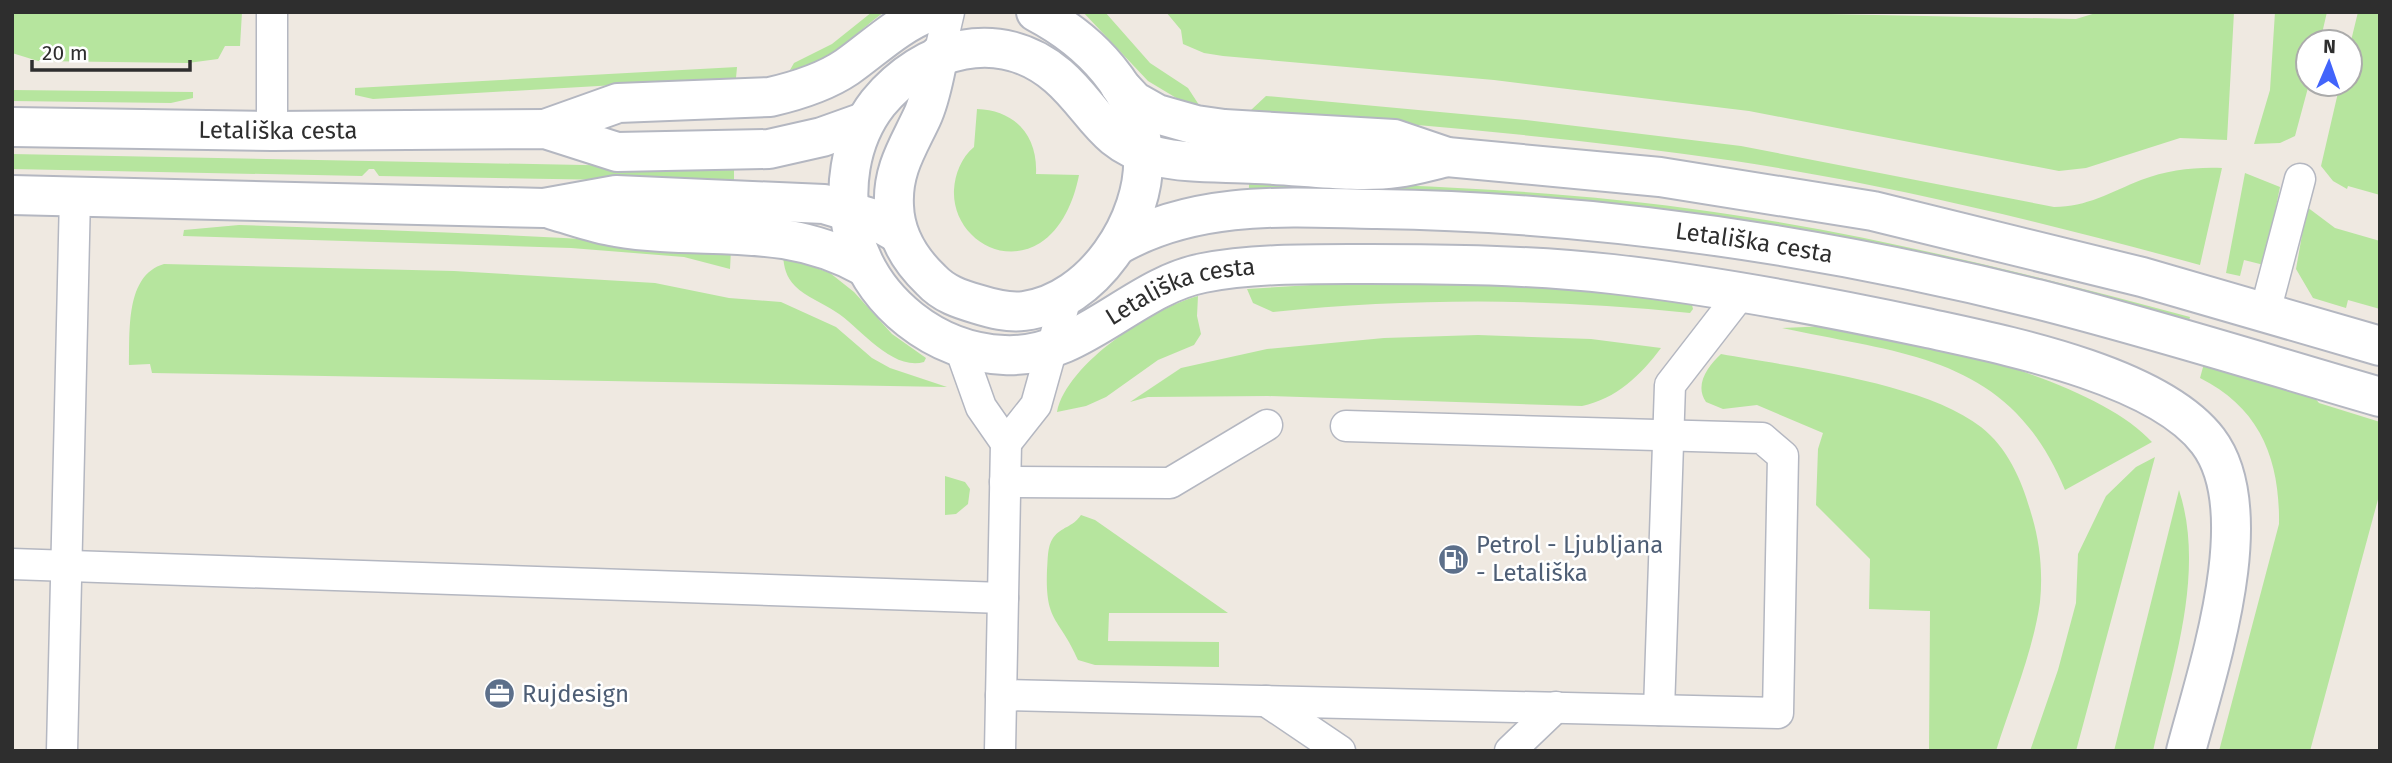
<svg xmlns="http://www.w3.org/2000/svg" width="2392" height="763" font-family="'Fira Sans',sans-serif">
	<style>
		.green { fill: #b6e59e }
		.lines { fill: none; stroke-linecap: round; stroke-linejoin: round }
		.lane-casing { stroke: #b4b7c1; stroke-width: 33 }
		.secondary-casing { stroke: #b4b7c1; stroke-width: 42 }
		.lane { stroke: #fff; stroke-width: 30 }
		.secondary { stroke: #fff; stroke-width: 38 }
		.labels { text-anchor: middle; stroke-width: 5; stroke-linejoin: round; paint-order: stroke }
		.street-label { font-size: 24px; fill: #2e2e2e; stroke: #fff }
		.service-label { font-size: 24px; fill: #4e5e75; stroke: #fff; text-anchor: start }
	</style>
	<rect width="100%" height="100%" fill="#efe9e1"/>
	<g class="green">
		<polygon points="12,12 242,12 240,46 225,46 218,59 188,63 38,61 12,53"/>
		<path d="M 872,12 L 884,12 C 854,34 829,64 790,70 L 794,63 L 832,44 Z"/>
		<polygon points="1083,12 1105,12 1150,63 1188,88 1199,105 1178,99 1148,81"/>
		<polygon points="1166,12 1735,12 2076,19 2099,12 2234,12 2227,140 2180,138 2086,168 2059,171 1749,111 1494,80 1223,56 1204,53 1183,44 1181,30"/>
		<polygon points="2275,12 2327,12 2320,42 2308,42 2309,84 2295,136 2280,143 2254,144 2270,90"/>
		<polygon points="2358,12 2380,12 2380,195 2348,186 2347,189 2333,181 2321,166 2340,84 2350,84 2350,45"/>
		<polygon points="737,67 736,78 373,99 355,95 355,88"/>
		<polygon points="12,90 193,92 193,98 171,103 12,101"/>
		<path d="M 1266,96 L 1526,120 L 1741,146 L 2054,207 C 2087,207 2111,192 2141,180 C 2168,170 2194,167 2222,168 L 2200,265 C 2047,223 1892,185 1735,161 C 1575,137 1412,125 1251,110 Z"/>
		<path d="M 977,109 C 1015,110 1038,136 1036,174 L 1079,175 C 1074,201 1062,229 1040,243 C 1000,268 952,234 954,190 C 955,174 961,158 974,147 Z"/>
		<polygon points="12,154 734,168 734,182 379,176 374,169 369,169 362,176 12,169"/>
		<polygon points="2245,173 2280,187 2264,265 2244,260 2240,276 2226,273"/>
		<path d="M 1249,180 C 1405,185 1560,189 1714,212 C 1875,235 2033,275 2190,317 L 2188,325 L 2102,302 L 1249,191 Z"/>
		<polygon points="2307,207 2335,228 2380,241 2380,309 2348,300 2346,308 2313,298 2296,269"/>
		<path d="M 239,225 C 403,231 567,235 731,250 L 730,269 L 684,257 L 571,248 L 183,236 L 184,230 Z"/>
		<path d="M 783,256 L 830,273 L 854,292 L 892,334 L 926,358 L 924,362 C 891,371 860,327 836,312 C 823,303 806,297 795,286 C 786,277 784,267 783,256 Z"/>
		<path d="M 164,264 L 454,271 L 655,283 L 729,298 L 781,302 L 836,327 L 872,358 L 890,368 L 947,387 L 152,373 L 150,364 L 129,365 C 130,332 125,275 164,264 Z"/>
		<path d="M 1361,282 L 1567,286 L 1691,301 L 1693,309 L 1690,313 C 1550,298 1413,298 1273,312 L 1253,303 L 1247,289 Z"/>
		<path d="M 1198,296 L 1197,316 L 1201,334 L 1194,345 L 1158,360 L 1106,397 L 1086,406 L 1057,412 C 1067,363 1153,308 1198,296 Z"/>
		<path d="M 1829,326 C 1913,336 2095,379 2152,442 L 2065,490 C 2010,356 1907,355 1782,328 Z"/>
		<path d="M 1478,335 L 1591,339 L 1661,348 C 1641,375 1616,399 1582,406 L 1268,396 L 1148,397 L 1130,402 L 1181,368 L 1267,349 L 1384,338 Z"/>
		<path d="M 1721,354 C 1793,367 1926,383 1981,427 C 2008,448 2022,481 2031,513 C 2040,542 2043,572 2040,602 C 2033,652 2011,703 1996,751 L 1929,751 L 1930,611 L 1869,609 L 1870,559 L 1816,505 L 1818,449 L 1823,433 L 1757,405 L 1723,409 L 1706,402 C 1694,385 1708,366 1721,354 Z"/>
		<path d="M 2205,360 L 2313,396 L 2319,403 L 2380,422 L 2380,492 L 2310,751 L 2219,751 L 2279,524 C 2280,459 2260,408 2200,378 Z"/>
		<polygon points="2155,457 2076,751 2030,751 2058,670 2076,603 2078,554 2106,496 2136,467"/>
		<polygon points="945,476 965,482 970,489 968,504 956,514 945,515"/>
		<path d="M 2179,490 C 2206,573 2172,669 2153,751 L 2114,751 Z"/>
		<path d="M 1081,515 L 1095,520 L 1228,613 L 1109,613 L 1108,641 L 1219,642 L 1219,667 L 1095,665 L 1078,660 C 1059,616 1045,624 1047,570 C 1048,559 1047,547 1053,538 C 1062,526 1072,528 1081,515 Z"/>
	</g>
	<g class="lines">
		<defs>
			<g id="lane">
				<polyline points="272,12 272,131"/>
				<polyline points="939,55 949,12"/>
				<polyline points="2265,312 2300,179"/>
				<polyline points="960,348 981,407 1006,443"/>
				<polyline points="1006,443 1036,405 1067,294"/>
				<polyline points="1005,482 1170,483 1267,425"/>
				<polyline points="12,564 1003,598"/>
				<polyline points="1001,695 1778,713 1783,456 1762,438 1346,426"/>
				<polyline points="1266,701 1340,751"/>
				<polyline points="1659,710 1670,385 1742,292"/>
				<polyline points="62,751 75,196"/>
				<polyline points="1000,751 1006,443"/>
				<polyline points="1510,751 1556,707"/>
			</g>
			<g id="secondary">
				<path d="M 939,55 C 934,75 931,98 922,117 C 908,147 892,170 894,206 C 895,236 910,260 931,280 C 944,294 960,299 977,304 C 993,309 1008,313 1024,311 C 1093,302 1147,220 1143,154 C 1140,90 1089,40 1036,12"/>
				<polyline points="1120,86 1134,101 1157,114 1196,125 1224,129 1394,139 1447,157 1660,177 1873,211 2142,277 2380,346"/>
				<path id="s1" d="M 12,127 L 272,131 L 545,129 L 617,152 L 769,149 L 822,137 L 864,122"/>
				<path d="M 545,129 L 618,103 L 770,97 C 796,91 825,82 847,67 C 874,48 898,24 930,12"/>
				<path id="s2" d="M 1447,157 C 1430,161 1413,166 1397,168 C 1356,174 1298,165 1256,164 C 1223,162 1186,164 1154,156 C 1103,144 1094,107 1058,76 C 999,26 924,47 878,103 C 849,140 842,192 854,237 C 873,303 935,352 1004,355 C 1080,359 1132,287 1203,273 C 1254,263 1316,264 1369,264 C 1449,264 1531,265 1612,274 C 1718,286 1823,306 1927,328 C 2005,345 2158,375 2208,441 C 2262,512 2207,671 2186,751"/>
				<polyline points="12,195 544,208 616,195 824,204 871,218 899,234"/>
				<path d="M 553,210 C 574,216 595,224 616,227 C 705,242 781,220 865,267"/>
				<path id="s3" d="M 1118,245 C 1198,200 1289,207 1377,209 C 1599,212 1823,246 2037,299 C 2152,328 2266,364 2380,397"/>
			</g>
		</defs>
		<use href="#lane" class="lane-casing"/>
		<use href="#secondary" class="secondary-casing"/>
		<use href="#lane" class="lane"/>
		<use href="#secondary" class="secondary"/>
	</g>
	<defs>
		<symbol id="fuel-disc" viewBox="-11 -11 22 22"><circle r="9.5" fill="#5c6f8a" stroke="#fff"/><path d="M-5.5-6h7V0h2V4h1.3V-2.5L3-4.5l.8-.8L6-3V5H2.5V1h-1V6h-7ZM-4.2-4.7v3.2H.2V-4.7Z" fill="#fff"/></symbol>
		<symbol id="office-disc" viewBox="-11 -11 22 22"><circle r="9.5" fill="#5c6f8a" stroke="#fff"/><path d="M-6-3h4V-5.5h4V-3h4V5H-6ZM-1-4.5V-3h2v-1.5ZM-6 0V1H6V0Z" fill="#fff"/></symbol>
	</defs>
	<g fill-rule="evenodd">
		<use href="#fuel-disc" x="1436" y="542" width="35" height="35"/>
		<use href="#office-disc" x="482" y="676" width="35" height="35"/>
	</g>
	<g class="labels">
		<g class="street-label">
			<text dy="8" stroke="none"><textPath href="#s1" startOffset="266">Letališka cesta</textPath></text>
			<text dy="8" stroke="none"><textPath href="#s3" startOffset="644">Letališka cesta</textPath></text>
			<text dy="8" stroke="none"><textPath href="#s2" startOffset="1162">Letališka cesta</textPath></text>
		</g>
		<g class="service-label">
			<text x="1476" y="553">Petrol - Ljubljana<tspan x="1476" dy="28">- Letališka</tspan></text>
			<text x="522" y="702">Rujdesign</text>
		</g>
	</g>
	<rect width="2392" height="763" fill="none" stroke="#2e2e2e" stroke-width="28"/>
	<g transform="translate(2329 63) rotate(2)"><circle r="33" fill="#ffffff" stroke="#ababab" stroke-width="2"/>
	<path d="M0-5L12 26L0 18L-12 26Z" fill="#4264fb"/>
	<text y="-10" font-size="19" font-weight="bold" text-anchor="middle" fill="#2e2e2e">N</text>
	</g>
	<path d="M32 60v10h158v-10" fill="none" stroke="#2e2e2e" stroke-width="3.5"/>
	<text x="42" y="60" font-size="21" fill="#2e2e2e" stroke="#ffffff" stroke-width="5" paint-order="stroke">20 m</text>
</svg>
